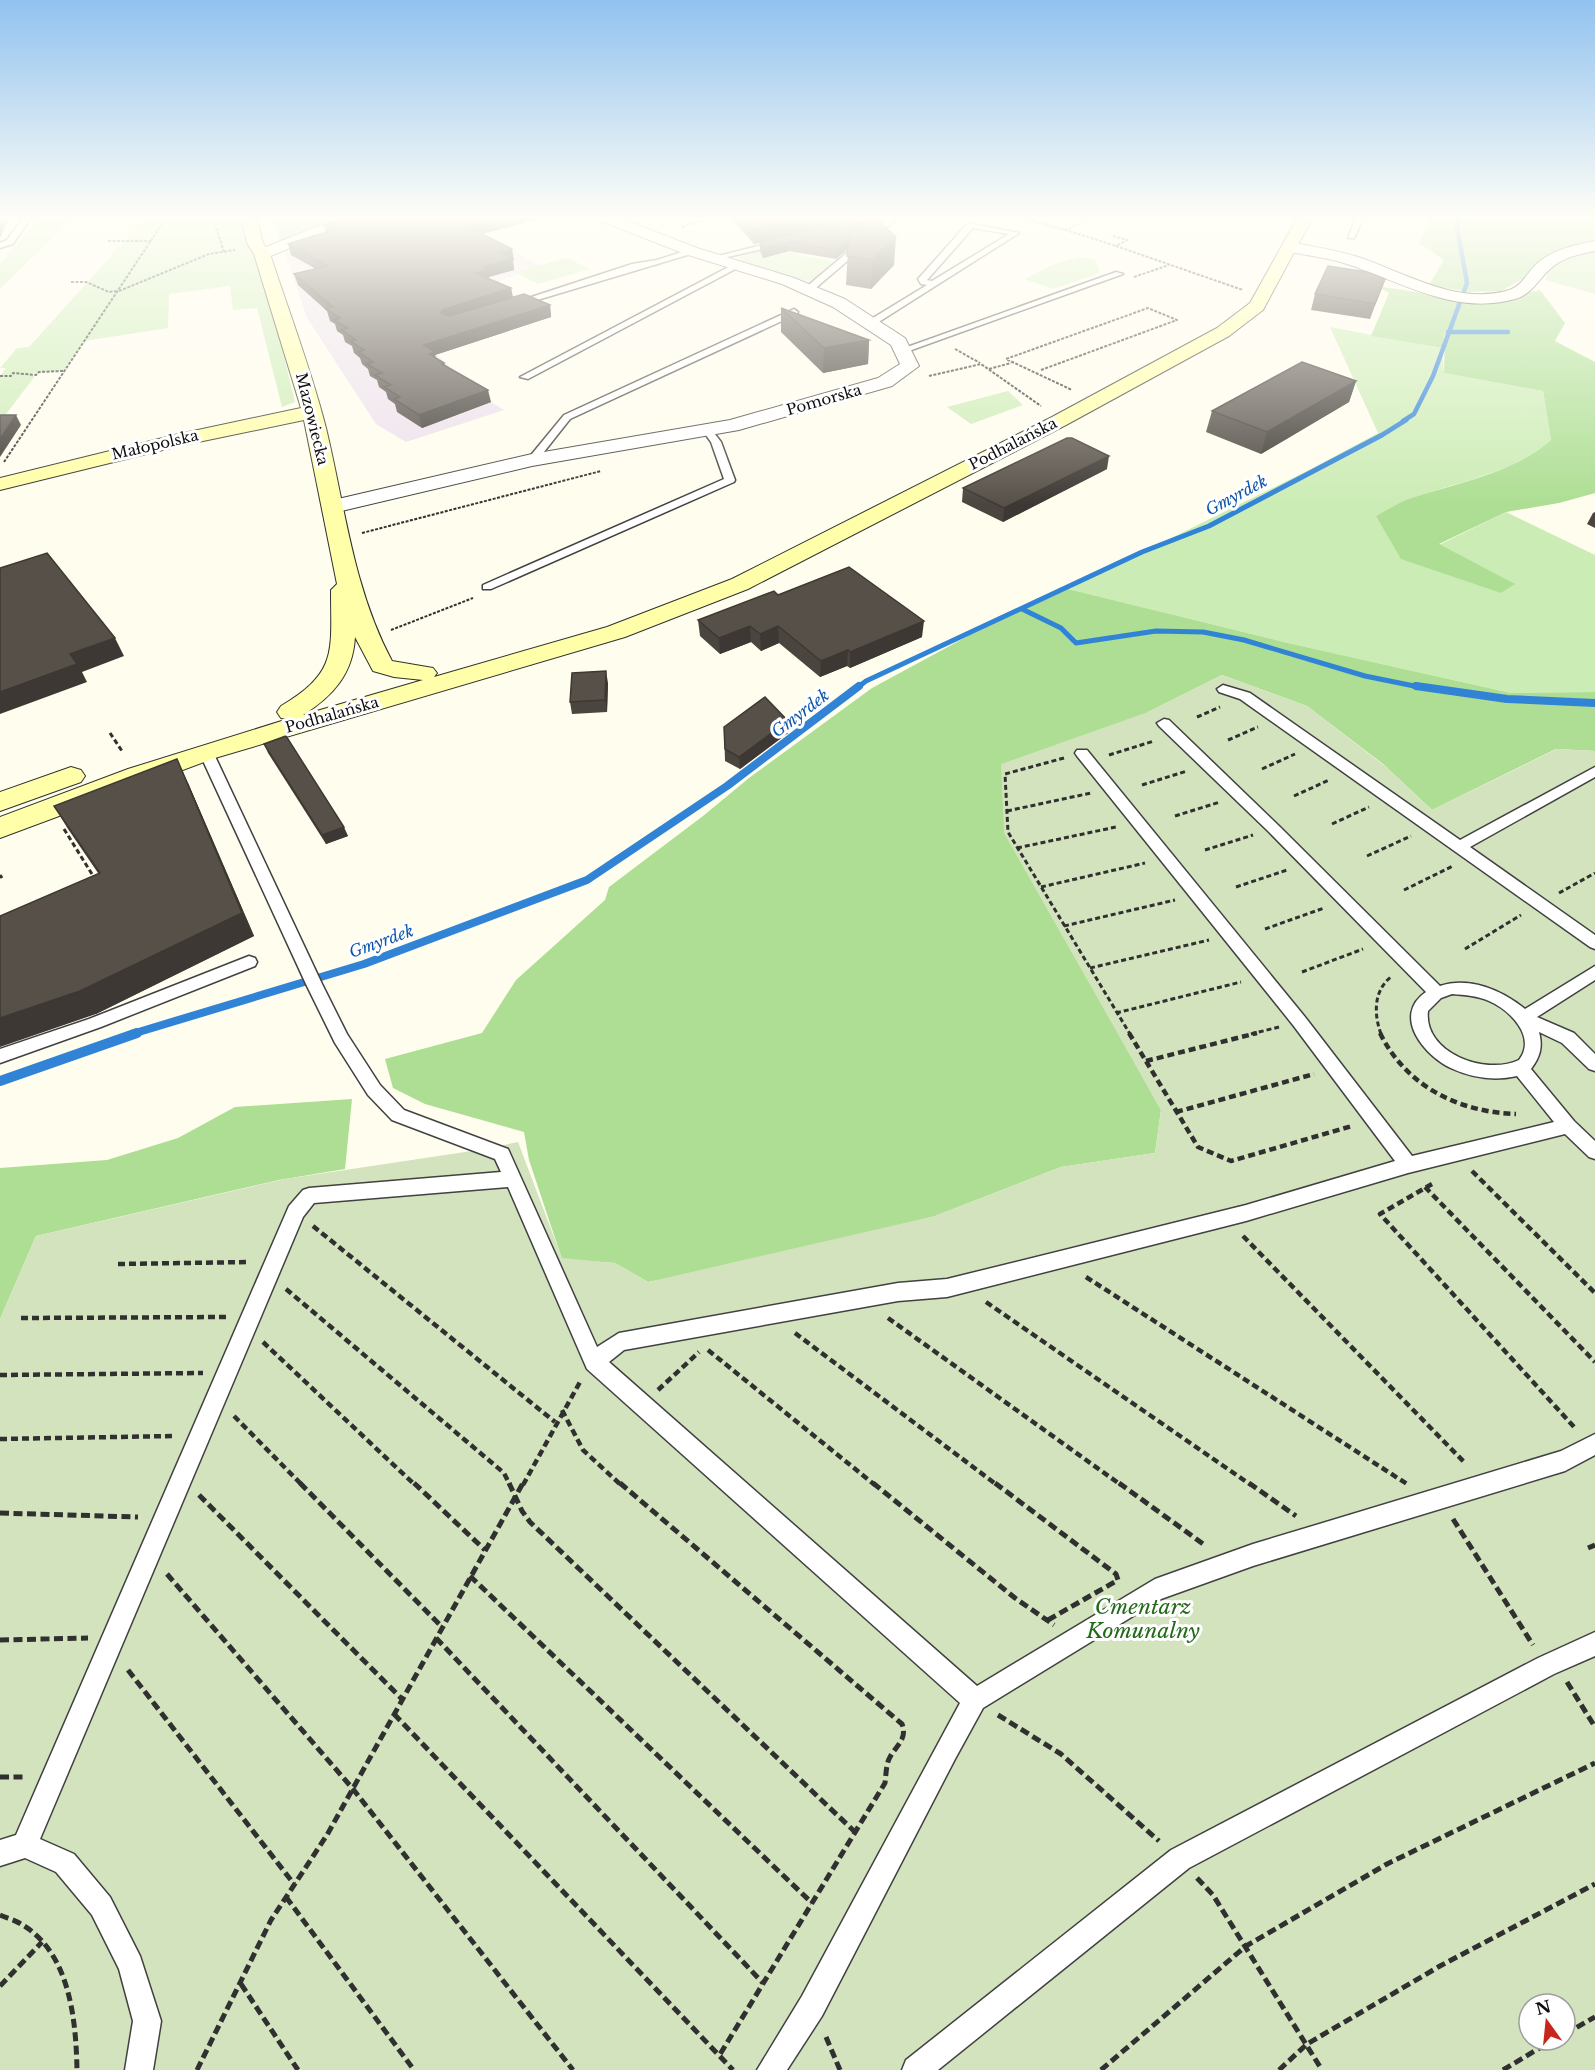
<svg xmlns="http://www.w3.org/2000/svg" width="1595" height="2070" font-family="'Libre Baskerville',serif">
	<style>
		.industrial { fill: #ede1ed }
		.green { fill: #ccecb5 }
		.forest { fill: #adde93 }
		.cemetery { fill: #d3e3be; fill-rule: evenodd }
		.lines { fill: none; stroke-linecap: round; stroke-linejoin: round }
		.stream-far3 { stroke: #3183d6; stroke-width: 4.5 }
		.stream-far2 { stroke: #3183d6; stroke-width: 5 }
		.stream-far1 { stroke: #3183d6; stroke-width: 8 }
		.stream { stroke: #3183d6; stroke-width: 10 }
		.lane-casing { stroke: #414141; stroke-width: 3 }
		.street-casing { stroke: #414141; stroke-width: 2 }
		.secondary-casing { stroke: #303030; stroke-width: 2 }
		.path-far3 { stroke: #303030; stroke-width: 2; stroke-dasharray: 3 1.5; stroke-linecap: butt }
		.path-far2 { stroke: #303030; stroke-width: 3; stroke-dasharray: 5 3; stroke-linecap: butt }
		.path-far1 { stroke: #303030; stroke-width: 4.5; stroke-dasharray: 7 4; stroke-linecap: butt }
		.path { stroke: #303030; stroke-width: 5; stroke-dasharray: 9 4.5; stroke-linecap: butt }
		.lane { fill: #fff; fill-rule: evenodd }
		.street { fill: #fff; fill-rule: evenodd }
		.secondary { fill: #fffea9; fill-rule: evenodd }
		.wall { fill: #4b453f }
		.shaded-wall { fill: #3d3833 }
		.building { fill: #575049; stroke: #3d3833; stroke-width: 1.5 }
		.labels { text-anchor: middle; stroke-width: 6; stroke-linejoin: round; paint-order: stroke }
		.far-street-label { font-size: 15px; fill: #0e0e0e; stroke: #fff }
		.far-water-label { font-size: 16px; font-style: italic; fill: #0e55a8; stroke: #fff }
		.near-park-label { font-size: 21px; font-style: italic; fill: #226a19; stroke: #fff }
	</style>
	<rect width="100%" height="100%" fill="#fffdee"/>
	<polygon class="industrial" points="371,215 455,215 540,266 505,279 407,326 478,394 504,410 406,442 376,424 307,318 285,253"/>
	<g class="green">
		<polygon points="41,215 75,215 0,289 0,264"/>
		<polygon points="148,215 248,215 262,254 255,261 279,336 295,402 282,407 257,308 233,310 230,286 169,294 168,328 84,341 63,371 32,373 31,375 35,376 0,422 0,376 6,368 0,368 17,348 29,347"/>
		<polygon points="863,215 895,215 866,242 816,241 796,255 830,260 833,268 819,280 806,281 742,261 739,256 856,225"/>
		<path d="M 1595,248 L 1595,294 L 1545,280 C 1551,260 1576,253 1595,248 Z"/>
		<polygon points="1081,257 1096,260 1100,273 1053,289 1025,279 1054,264"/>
		<polygon points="567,258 590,269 538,284 515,272"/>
		<path d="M 1330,327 L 1442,348 L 1444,373 L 1543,391 L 1551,440 C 1498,485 1431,481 1376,516 L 1439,545 L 1506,512 L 1595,555 L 1595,692 L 1511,693 L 1288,643 L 1068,589 L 1311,469 L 1378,433 Z"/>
		<polygon points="1008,391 1023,405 971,424 947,407"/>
	</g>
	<g class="forest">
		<polygon points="272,215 344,215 281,242"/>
		<polygon points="1432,215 1595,215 1595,242 1542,260 1524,278 1501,291 1469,292 1429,285 1444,260 1419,243"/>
		<path d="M 1376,286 L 1451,297 L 1493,300 L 1540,290 L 1565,323 L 1555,341 L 1595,362 L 1595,493 L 1559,503 L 1506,512 L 1439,544 L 1515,584 L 1501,593 L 1401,559 L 1376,516 C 1386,510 1398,503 1409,499 C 1459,482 1510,475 1551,440 L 1543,391 L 1444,373 L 1445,330 L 1443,348 L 1371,336 L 1389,293 Z"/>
		<polygon points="1068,589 1288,643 1511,693 1595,692 1595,751 1556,749 1432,810 1383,764 1307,706 1222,675 1148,712 1104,1008 1161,1110 1155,1153 1061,1167 935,1216 752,1262 648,1282 615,1263 562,1259 529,1160 524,1132 425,1104 393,1088 385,1059 482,1033 516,980 605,900 609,887 703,816 749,778 872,688 968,636"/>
		<polygon points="352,1099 345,1169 279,1180 36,1236 0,1319 0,1168 107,1160 178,1138 235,1107"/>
	</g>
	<path class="cemetery" d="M 1222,675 L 1307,706 L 1386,767 L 1432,810 L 1557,749 L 1595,751 L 1595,2070 L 0,2070 L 0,1319 L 36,1236 L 285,1179 L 485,1149 L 518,1142 L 562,1258 L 615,1263 L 648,1282 L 935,1216 L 1061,1167 L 1155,1153 L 1161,1110 L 1004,833 L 1001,764 L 1148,712 ZM 1529,2004 L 1565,2004 L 1565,2040 L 1529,2040 Z"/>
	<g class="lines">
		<g class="stream-far3">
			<polyline points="1448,332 1508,332"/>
			<polyline points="1403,421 1414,414 1433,376 1467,283 1455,215"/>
		</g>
		<g class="stream-far2">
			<polyline points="1022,609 1061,628 1076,643 1156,631 1203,632 1244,640 1365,676 1424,688"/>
			<polyline points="857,688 866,681 1142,552 1209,526 1382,435 1406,420"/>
		</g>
		<g class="stream-far1">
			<polyline points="1416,686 1507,699 1595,703"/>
			<polyline points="132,1034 364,964 587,880 727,786 859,686"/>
		</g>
		<polyline class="stream" points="0,1081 137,1033"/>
		<defs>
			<g id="lane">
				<polygon points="25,215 33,215 13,244 0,248 0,243 7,240"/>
				<polygon points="892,215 901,215 811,292 805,292 805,288"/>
				<polygon points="1357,215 1365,215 1354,238 1348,238"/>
				<path d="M 968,223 L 1019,233 L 874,325 L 868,325 L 868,321 L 927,285 L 921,284 L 918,279 ZM 973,228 L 1009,234 L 932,281 L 927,280 Z"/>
				<polygon points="782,240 786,242 785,244 714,260 710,258"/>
				<polygon points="691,249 695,251 694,253 514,307 507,305 632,264 657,260"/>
				<polygon points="736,263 743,265 528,379 520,377"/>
				<polygon points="1116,272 1123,274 906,352 899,350"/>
				<polygon points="794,309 798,312 797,314 570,419 536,462 527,460 564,415"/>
				<polygon points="705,429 711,429 721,442 735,480 734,482 491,589 483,589 483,585 724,479 711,442 703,431"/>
				<polygon points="1223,685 1250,693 1460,840 1595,767 1595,777 1470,847 1595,935 1595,949 1590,947 1240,699 1219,692 1217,689"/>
				<path d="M 1164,719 L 1169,720 L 1279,826 L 1440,986 C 1469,976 1502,990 1525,1009 L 1595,966 L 1595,980 L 1537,1017 L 1574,1033 L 1595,1054 L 1595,1071 L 1589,1069 L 1562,1043 L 1539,1032 C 1543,1047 1540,1057 1531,1069 L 1574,1121 L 1595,1141 L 1595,1159 L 1589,1157 L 1565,1134 L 1408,1173 L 1246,1221 L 947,1297 L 898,1301 L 624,1350 L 609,1362 L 977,1686 L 1155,1579 L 1253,1544 L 1561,1451 L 1595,1434 L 1595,1455 L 1565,1471 L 1253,1566 L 1161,1599 L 983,1708 L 955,1759 L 822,2016 L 787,2070 L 757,2070 L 802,1996 L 960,1703 L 587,1369 L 508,1187 L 314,1203 L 303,1217 L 40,1839 L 74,1854 L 110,1897 L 140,1956 L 161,2021 L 153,2070 L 125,2070 L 133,2021 L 119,1969 L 92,1915 L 56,1872 L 25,1858 L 0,1866 L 0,1840 L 16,1835 L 289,1206 L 303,1190 L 309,1188 L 501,1172 L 495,1159 L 392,1120 L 368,1095 L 335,1043 L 306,984 L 199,752 L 201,749 L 211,749 L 213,752 L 322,984 L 347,1034 L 380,1085 L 404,1110 L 508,1149 L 597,1347 L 619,1333 L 898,1283 L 947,1279 L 1246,1205 L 1395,1161 L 1293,1025 L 1077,756 L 1075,753 L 1077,750 L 1087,750 L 1305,1017 L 1412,1156 L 1554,1122 L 1517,1076 C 1495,1081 1473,1078 1453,1069 C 1425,1057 1391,1016 1426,992 L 1269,832 L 1159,726 L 1157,723 ZM 1452,994 C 1465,995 1478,996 1489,1001 C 1510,1010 1537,1037 1519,1060 C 1486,1076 1423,1053 1428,1011 L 1441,998 Z"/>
				<polygon points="249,956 255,958 257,962 255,966 101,1027 0,1063 0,1049 89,1019"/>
				<polygon points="1595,1632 1595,1656 1554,1674 1189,1868 938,2070 902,2070 906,2060 1171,1850 1538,1658"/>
			</g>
			<g id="street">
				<polygon points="346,215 367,215 365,218 268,257 262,259 254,254 256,251"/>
				<polygon points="591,215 612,215 697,248 794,278 845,299 905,338 919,366 892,386 739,430 532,466 333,513 325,512 322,507 325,502 532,454 730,420 878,378 900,364 891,345 833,307 782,284 685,254 593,218"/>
				<path d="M 1595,241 L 1595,251 C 1579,254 1561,258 1549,270 C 1537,281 1532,294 1515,299 C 1455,316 1402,282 1347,264 C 1327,257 1305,256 1284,250 L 1282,247 L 1290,242 C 1314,247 1338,250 1361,258 C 1407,274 1456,304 1506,291 C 1523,287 1527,271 1540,261 C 1555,249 1576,245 1595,241 Z"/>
			</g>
			<g id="secondary">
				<path d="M 241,215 L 256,215 L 263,243 L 270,254 C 289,312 311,369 326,428 C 345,507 353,588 392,661 L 433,668 L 437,673 L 434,677 L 607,627 L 732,579 L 1052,417 L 1217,328 L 1250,303 L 1299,215 L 1314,215 L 1263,310 L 1229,336 L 1066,425 L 748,589 L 625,637 L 215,758 L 0,838 L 0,817 L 128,769 L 288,719 L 281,718 L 277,712 L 281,706 C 338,672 331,652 331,590 L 337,584 L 304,420 L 179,446 L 0,490 L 0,478 L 179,434 L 301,408 L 254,254 L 247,243 ZM 355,637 L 373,671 L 394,677 L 423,680 L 303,715 C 333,696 353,674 355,637 Z"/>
				<polygon points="71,767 81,770 85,776 81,782 0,811 0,792"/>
			</g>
		</defs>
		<use href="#lane" class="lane-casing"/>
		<use href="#street" class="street-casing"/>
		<use href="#secondary" class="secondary-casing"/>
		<g class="path-far3">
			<polyline points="212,215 224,252"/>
			<polyline points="1095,215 1066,230 1116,246"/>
			<polyline points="1024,219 1066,230"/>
			<polyline points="682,227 706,219 740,215"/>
			<polyline points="1113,236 1127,240 1116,246 1243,290"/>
			<polyline points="108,241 151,241"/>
			<polyline points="1134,277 1169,265"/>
			<polyline points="71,282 86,282 109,292 117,291"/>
			<polyline points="119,291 209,254 235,250"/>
			<polyline points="955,349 980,363"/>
			<polyline points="989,369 1011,363"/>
			<polyline points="1041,370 1177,320 1148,308 1006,359 1072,390"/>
			<polyline points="0,376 11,376 13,373 36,375 39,372 63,371"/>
			<polyline points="929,376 981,364 1041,406"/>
			<polyline points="4,462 168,215"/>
			<polyline points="362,533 601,471"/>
			<polyline points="391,630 473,598"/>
		</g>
		<g class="path-far2">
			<polyline points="1197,717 1220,707"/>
			<polyline points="110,733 122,751"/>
			<polyline points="1228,740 1258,727"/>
			<polyline points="1109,755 1154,741"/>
			<polyline points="1064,758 1005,774 1008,832 1130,1034"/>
			<polyline points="1262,769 1295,754"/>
			<polyline points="1142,785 1187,771"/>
			<polyline points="1294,796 1329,780"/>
			<polyline points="1007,811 1091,793"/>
			<polyline points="1175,816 1220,802"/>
			<polyline points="1332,824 1369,807"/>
			<polyline points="64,829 95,879"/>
			<polyline points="1017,848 1116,827"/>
			<polyline points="1205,850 1253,835"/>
			<polyline points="1367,856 1411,836"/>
			<polyline points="0,875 2,878"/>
			<polyline points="1041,887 1145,863"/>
			<polyline points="1236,887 1287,870"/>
			<polyline points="1404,890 1453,866"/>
			<polyline points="1559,893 1595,873"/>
			<polyline points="1064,926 1175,900"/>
			<polyline points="1265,929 1324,908"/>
			<polyline points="1465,949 1521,915"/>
			<polyline points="1090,968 1209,940"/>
			<polyline points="1302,972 1363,949"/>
			<polyline points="1116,1013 1241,982"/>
			<polyline points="1251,1034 1279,1027"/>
			<path d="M 1381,1034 C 1374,1015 1373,991 1391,977"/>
		</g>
		<g class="path-far1">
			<polyline points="1129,1033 1198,1147 1231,1161 1352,1126"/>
			<path d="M 1380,1033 C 1406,1086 1458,1112 1516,1114"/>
			<polyline points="1146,1061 1257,1033"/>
			<polyline points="1176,1112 1314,1074"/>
			<polyline points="1472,1171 1595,1293"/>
			<polyline points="1432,1184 1380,1214 1575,1428"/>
			<polyline points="1425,1187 1595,1362"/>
			<polyline points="313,1226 555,1422"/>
			<polyline points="1243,1236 1466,1464"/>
			<polyline points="118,1264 250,1262"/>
			<polyline points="1086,1277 1407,1484"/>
			<polyline points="286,1289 504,1473 510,1485"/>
			<polyline points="986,1302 1251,1485"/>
			<polyline points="21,1318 227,1317"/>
			<polyline points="888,1318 1121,1485"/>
			<polyline points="795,1333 997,1485"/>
			<polyline points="263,1342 415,1485"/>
			<polyline points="708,1350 875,1485"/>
			<polyline points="0,1375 203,1373"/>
			<polyline points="658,1390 699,1352"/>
			<polyline points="562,1410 583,1450 621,1485"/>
			<polyline points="234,1416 302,1485"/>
			<polyline points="0,1439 173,1436"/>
			<polyline points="523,1485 580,1382"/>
		</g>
		<g class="path">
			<polyline points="300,1483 442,1627"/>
			<polyline points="414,1483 485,1550"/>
			<polyline points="509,1483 522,1511 530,1522 855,1832"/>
			<path d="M 620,1483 L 902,1724 C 908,1740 895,1746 889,1759 C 886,1766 886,1775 885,1783 L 719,2056"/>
			<polyline points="873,1483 1015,1598 1054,1625"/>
			<polyline points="995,1483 1116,1574 1118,1580 1048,1620"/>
			<polyline points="1119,1483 1206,1546"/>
			<polyline points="1249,1483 1296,1516"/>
			<polyline points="199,1495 402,1699"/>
			<polyline points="0,1513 138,1517"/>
			<polyline points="1453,1519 1533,1645"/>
			<polyline points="1588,1548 1595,1545"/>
			<polyline points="167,1574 353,1789 573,2070"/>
			<polyline points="470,1576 812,1903"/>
			<polyline points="436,1638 763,1983"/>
			<polyline points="0,1640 88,1638"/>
			<polyline points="128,1670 294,1884"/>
			<polyline points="1567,1682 1595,1727"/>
			<polyline points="394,1714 733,2070"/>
			<polyline points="998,1715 1061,1754 1159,1841"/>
			<polyline points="0,1777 26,1777"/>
			<polyline points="1197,1878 1213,1895 1322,2070"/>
			<polyline points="286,1897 414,2070"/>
			<path d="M 0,1915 C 7,1918 15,1920 21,1924 C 70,1952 76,2020 77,2070"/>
			<polyline points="241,1984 298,2070"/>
			<polyline points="0,1986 42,1942"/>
			<polyline points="1565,2034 1595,2017"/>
			<polyline points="826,2037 840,2070"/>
			<polyline points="197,2070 271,1920 327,1835 523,1483"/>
			<polyline points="1101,2070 1246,1946 1387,1864 1595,1763"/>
			<polyline points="1279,2070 1307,2044 1440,1966 1595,1884"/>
			<polyline points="1503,2070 1553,2040"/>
		</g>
		<use href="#lane" class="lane"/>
		<use href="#street" class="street"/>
		<use href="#secondary" class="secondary"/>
	</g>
	<g class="wall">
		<polygon points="360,215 553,215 482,234 514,261 513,261 514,270 489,277 489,279 511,288 513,297 550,305 551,317 435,355 436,358 444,363 445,365 491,402 422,428 397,412 395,404 388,399 386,392 379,387 377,380 370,376 368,369 362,364 360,358 354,353 352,346 345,342 343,335 337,331 335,324 330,321 327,311 298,285 294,274 316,269 291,255 288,244 326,232 324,225"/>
		<polygon points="731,215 848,215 848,219 790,235 856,218 894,265 871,289 846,285 848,249 836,259 789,251 763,258 760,251 760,243 754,244 731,218"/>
		<polygon points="1385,279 1370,319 1311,310 1315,294"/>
		<polygon points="781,308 869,340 868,364 823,373 781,332"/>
		<polygon points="1356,381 1349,402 1261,454 1206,432 1212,411"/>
		<polygon points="1107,469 1003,522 962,502 963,488"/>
		<polygon points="1595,512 1595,528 1587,524 1593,513"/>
		<polygon points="778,595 922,637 850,668 847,666 820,677 779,643 761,651 751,642 720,654 700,636 698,620"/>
		<polygon points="608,683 607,712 572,714 570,702"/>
		<polygon points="724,727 788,733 740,769 725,761"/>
		<polygon points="264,744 348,836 326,844 268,753"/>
		<polygon points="188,783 254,936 96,1014 98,873 68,829 54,806"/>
	</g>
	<g class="shaded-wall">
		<polygon points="0,215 7,215 9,218 0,238"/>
		<polygon points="511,215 553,216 469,237 467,226"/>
		<polygon points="809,215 848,215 848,219 754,244 753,230"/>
		<polygon points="865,226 864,235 836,259 836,250"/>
		<polygon points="896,237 894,265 871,289 872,260"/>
		<polygon points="789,242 789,251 763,258 763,249"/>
		<polygon points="512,249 514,261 513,261 514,270 489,277 490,280 475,273 500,253"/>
		<polygon points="511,288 513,300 444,322 441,313 442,310"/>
		<polygon points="550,305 551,317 435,355 437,364 427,357 424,345"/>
		<polygon points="869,340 868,364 823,373 824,348"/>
		<polygon points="1356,381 1349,402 1261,454 1267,432"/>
		<polygon points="488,390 491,402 422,428 419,415"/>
		<polygon points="16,415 21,425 0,457 0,439"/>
		<polygon points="1109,456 1107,469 1003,522 1004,508"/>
		<polygon points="924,621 922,637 850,668 850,652"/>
		<polygon points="750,626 751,642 720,654 719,638"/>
		<polygon points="778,626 779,643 761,651 760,634"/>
		<polygon points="115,638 124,656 82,672 87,682 0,714 0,692 70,654"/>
		<polygon points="848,650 847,666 820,677 821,661"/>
		<polygon points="606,671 608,683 607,712 605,700"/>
		<polygon points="788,721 788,733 740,769 739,757"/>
		<polygon points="177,759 188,783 254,936 96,1014 0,1047 0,1018"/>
		<polygon points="344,827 348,836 326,844 322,835"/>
	</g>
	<g class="building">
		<polygon points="360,215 511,215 467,226 512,249 500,253 512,258 484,267 488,269 475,273 511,288 442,310 441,313 450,316 524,294 550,305 424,345 435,352 429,354 444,363 442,364 488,390 419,415 394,399 400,397 384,387 391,385 375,375 382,373 367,364 373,362 359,352 364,350 350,341 356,340 342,330 348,328 334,320 340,318 326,309 333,307 294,274 328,266 288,244 333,230 324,225"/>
		<polygon points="741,215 809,215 753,230"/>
		<polygon points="873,215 896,237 872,260 847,256 849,235"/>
		<polygon points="856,218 862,224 849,235 849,239 836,250 789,242 763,249 760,242"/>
		<polygon points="1328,266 1367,272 1385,279 1375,304 1315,294"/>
		<polygon points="781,308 869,340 824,348"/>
		<polygon points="1302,362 1356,381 1267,432 1212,411"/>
		<polygon points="0,415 16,415 0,439"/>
		<polygon points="1067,438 1072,438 1109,456 1004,508 963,488"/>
		<polygon points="47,553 115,638 70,654 77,664 0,692 0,568"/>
		<polygon points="849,567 924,621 850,652 848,650 821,661 778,626 760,634 750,626 719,638 698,620 774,591 778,595"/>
		<polygon points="606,671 605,700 570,702 572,673"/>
		<polygon points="765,697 788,721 739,757 725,749 724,727"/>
		<polygon points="286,736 344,827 322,835 264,744"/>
		<polygon points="177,759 242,913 80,991 0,1018 0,916 100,873 54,806"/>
	</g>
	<linearGradient id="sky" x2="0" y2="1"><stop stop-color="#91c2ef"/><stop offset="0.43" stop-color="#fffef7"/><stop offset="1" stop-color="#fffef7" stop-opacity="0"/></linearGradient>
	<rect width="1595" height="505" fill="url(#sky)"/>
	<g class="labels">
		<g class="far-street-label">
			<text transform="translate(824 400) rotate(-16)" y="5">Pomorska</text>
			<text transform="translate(312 419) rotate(76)" y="5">Mazowiecka</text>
			<text transform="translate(1013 444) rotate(-27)" y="5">Podhalańska</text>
			<text transform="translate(155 445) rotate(-13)" y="5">Małopolska</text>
			<text transform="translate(332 715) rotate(-16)" y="5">Podhalańska</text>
		</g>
		<g class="far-water-label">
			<text transform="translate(1236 495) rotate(-28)" y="6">Gmyrdek</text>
			<text transform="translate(800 713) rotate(-37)" y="6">Gmyrdek</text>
			<text transform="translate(381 941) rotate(-20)" y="6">Gmyrdek</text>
		</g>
		<g class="near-park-label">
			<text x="1143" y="1614">Cmentarz<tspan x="1143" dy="24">Komunalny</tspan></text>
		</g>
	</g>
	<g transform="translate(1547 2022) rotate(345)"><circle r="28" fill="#ffffff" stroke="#9f9f9f" stroke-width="1.5"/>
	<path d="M0-4.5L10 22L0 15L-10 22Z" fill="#c7261c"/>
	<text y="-9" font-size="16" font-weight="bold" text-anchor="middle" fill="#0e0e0e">N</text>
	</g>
</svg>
